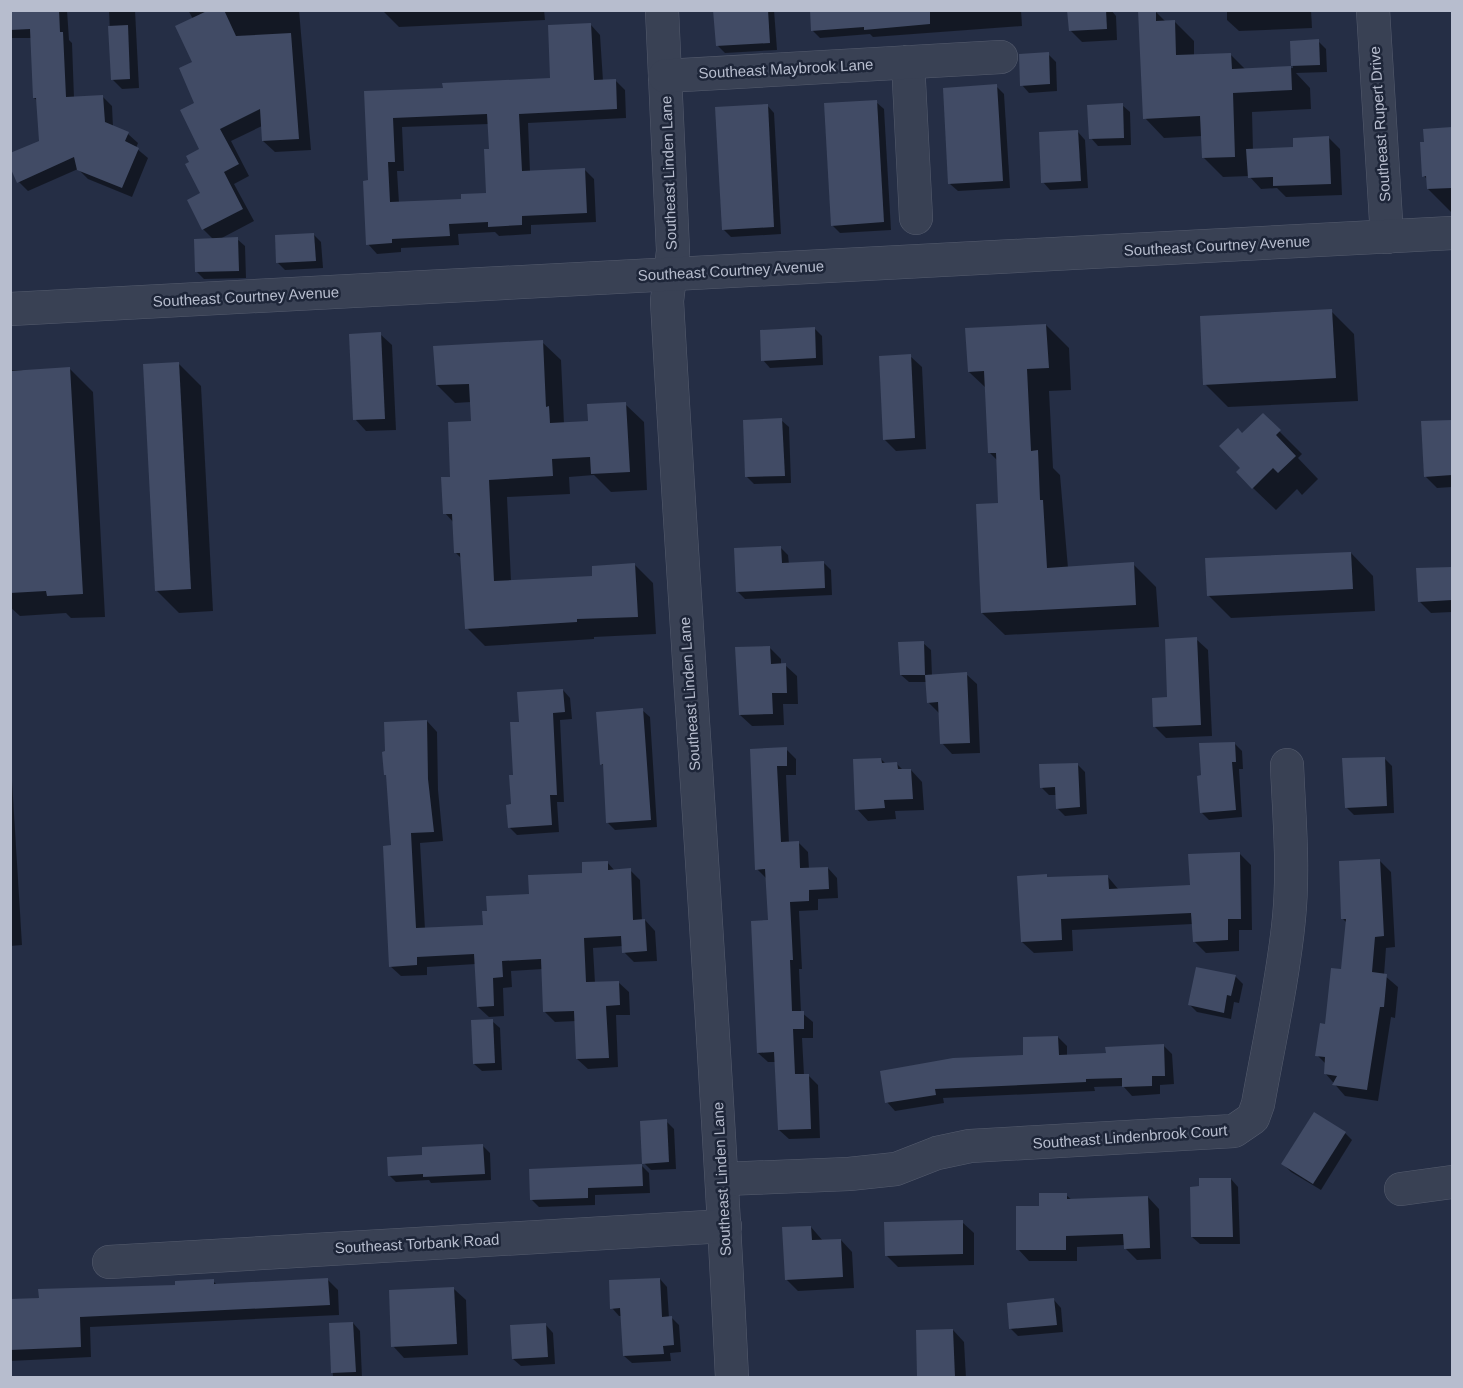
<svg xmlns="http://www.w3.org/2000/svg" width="1463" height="1388" font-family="Helvetica,sans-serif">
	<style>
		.shadow { fill: #0007; fill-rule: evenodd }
		.building { fill: #414b65; fill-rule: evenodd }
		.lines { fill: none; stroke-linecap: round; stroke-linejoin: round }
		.minor-casing { stroke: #555c6e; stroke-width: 34 }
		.minor { stroke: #394154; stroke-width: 33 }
		.labels { text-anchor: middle; stroke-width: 5; stroke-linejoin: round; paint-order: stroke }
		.street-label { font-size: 15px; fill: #b7bdce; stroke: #1e2639 }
	</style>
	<rect width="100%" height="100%" fill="#252e45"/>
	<g class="shadow">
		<polygon points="10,10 67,10 69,40 72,43 74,98 103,97 112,106 113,127 128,134 138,143 136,148 148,158 132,197 88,179 78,169 28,191 19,182 40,142 38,101 34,98 32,38 10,38"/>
		<polygon points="109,10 135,10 139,88 122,89 112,79"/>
		<polygon points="188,10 299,10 311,150 275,152 263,141 262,126 231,141 249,176 234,184 254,221 218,240 237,239 245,246 246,278 204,279 197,272 214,240 203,229 202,194 191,162 201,150 196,104 193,19"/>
		<polygon points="382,10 544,10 545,20 399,27"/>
		<polygon points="715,10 774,10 777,50 725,53 717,45"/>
		<polygon points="811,10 1021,10 1022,26 873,37 870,34 820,38 812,30"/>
		<polygon points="1069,10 1111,10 1116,16 1117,40 1082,42 1070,30"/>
		<polygon points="1227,10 1311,10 1312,28 1239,31 1227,20"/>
		<polygon points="1155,11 1166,22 1174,21 1194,41 1194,56 1230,54 1246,70 1293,68 1291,42 1318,41 1326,49 1327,72 1296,73 1310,88 1311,109 1252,112 1253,151 1295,148 1328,137 1340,149 1342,195 1286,197 1277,188 1261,189 1249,176 1223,177 1203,157 1202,136 1164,138 1145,118"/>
		<path d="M 591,25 L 600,35 L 603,81 L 615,80 L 625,90 L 626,118 L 528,123 L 530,172 L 584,169 L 594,179 L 596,222 L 531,225 L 531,234 L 499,236 L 495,232 L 458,234 L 459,245 L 401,248 L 401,252 L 377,254 L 368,244 L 369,182 L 365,92 L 444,89 L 552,79 ZM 489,124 L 491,150 L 488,195 L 463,200 L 399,203 L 397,171 L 404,171 L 402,127 Z"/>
		<polygon points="1048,54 1056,62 1057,91 1029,93 1022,85"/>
		<polygon points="996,86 1004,94 1010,188 958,191 950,184"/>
		<polygon points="876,102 884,109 891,230 840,233 832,225"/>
		<polygon points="767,105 774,113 781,234 731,237 723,229"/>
		<polygon points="1122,105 1130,112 1131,145 1098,146 1091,138"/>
		<polygon points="1452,128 1452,211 1451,212 1428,189 1428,180 1424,176 1425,131"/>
		<polygon points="1078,132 1085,140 1088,188 1050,190 1043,182"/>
		<polygon points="314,235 321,242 323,268 285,270 277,262"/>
		<polygon points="1331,311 1354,334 1358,401 1228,407 1205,384"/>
		<polygon points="1046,325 1069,348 1071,390 1049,391 1053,468 1060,475 1068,568 1133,564 1156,587 1159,627 1005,635 982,613 1000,504 998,461 989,452 986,388 969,372"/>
		<polygon points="815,329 822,336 823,365 770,368 763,360"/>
		<polygon points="380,334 392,345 396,430 366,431 355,419"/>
		<polygon points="542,342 561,360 564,424 590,422 625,404 644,422 647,490 611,492 594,475 569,477 570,494 507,497 511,581 594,578 635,565 653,583 656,634 594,637 594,639 485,646 467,628 462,559 456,553 454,523 445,513 452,478 472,422 471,402 455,403 437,385"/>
		<polygon points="910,356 922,367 926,449 896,451 884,439"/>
		<polygon points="178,363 201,386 213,611 179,613 156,590"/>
		<polygon points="70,369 93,392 105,617 71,618 66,613 20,616 10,607 10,370 22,370 24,371"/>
		<polygon points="1263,415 1302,454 1298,458 1318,479 1302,495 1297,489 1276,510 1253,488 1242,468 1242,435"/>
		<polygon points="781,420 789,427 791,483 754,484 747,477"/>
		<polygon points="1452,421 1452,487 1437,488 1425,476 1423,423"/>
		<polygon points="781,548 788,555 789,564 823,562 831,570 832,595 745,599 737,591"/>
		<polygon points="1351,553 1373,576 1375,611 1231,618 1208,595"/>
		<polygon points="1452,568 1452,612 1431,613 1419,601 1418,570"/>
		<polygon points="1196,639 1208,650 1212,736 1166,738 1155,727"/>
		<polygon points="923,643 931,650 932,676 966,674 977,684 980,753 952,754 942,743 939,713 928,702 927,682 909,682 901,675"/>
		<polygon points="769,647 781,659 781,665 785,665 797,676 798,704 783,704 784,725 752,726 740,715"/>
		<polygon points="563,690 570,698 572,719 560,720 564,802 557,802 559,832 517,835 509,827 520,723"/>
		<polygon points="642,710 650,717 657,827 615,830 608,823 604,767 602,764"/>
		<polygon points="427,721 437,732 438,790 443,841 420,843 425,929 484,926 530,896 584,875 607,862 615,871 630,870 640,880 642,921 645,920 655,931 657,961 634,962 624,952 623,946 593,948 595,983 618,982 629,992 630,1015 616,1015 618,1067 588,1069 577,1059 576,1021 555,1022 545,1012 543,969 511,971 512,987 503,988 504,1016 489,1017 478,1007 476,964 427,967 427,975 401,976 390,966 392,847 388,777 385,774"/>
		<polygon points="1234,743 1242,751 1243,769 1239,769 1242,817 1209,820 1201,812 1202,777"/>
		<polygon points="10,748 22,945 10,946"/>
		<polygon points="786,749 796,759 796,775 786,775 789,843 798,842 808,852 809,869 828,868 837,878 838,898 818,899 818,910 799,911 802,969 799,969 801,1012 813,1022 813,1038 802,1038 804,1075 808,1075 818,1085 820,1138 789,1139 779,1130 776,1062 768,1062 758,1053 769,922 767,879 757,869 751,751"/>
		<polygon points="1384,758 1392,766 1394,813 1354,815 1346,807"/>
		<polygon points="881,759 886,764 897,764 904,771 911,770 922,782 924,810 895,811 896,819 868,821 857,809"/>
		<polygon points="1077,764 1085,772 1087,814 1065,816 1057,808 1057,795 1049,795 1042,788"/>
		<polygon points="1239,853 1251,865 1252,930 1239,930 1239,951 1206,953 1194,941 1193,924 1072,930 1073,951 1034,953 1022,942 1046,876 1049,879 1108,877 1119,890 1191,886"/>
		<polygon points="1380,861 1391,872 1395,947 1386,948 1384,975 1398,987 1395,1018 1391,1017 1378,1101 1345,1096 1325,1073 1326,1064 1317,1055 1342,970 1347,923 1343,919"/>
		<polygon points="1235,976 1243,984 1239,1003 1234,1002 1231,1019 1197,1012 1190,1005"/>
		<polygon points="492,1021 500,1028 502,1070 482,1071 474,1064"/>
		<polygon points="1058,1037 1067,1046 1067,1056 1107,1055 1163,1045 1172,1054 1174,1084 1160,1085 1160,1094 1132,1096 1123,1086 1094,1087 1095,1091 943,1098 944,1103 895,1111 887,1102 1025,1057"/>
		<polygon points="666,1121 674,1129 676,1169 651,1170 644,1163"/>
		<polygon points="1345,1133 1352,1140 1321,1190 1291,1172 1283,1164"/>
		<polygon points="483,1146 490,1153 491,1180 431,1183 429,1180 396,1182 389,1175 424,1157"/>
		<polygon points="641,1165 649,1173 650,1193 595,1195 595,1205 539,1207 532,1200"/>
		<polygon points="1231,1179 1238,1187 1240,1244 1200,1244 1192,1237"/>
		<polygon points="1066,1195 1072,1200 1148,1197 1159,1209 1161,1259 1137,1260 1125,1248 1125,1245 1077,1247 1077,1261 1029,1261 1018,1249 1041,1207"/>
		<polygon points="962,1222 974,1233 974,1265 898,1267 886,1255"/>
		<polygon points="811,1227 823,1241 841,1240 852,1252 854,1288 798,1291 786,1279"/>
		<polygon points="660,1279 667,1287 669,1318 672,1318 679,1325 681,1352 670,1353 671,1361 632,1363 624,1356 622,1316 619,1316 612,1308"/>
		<polygon points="328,1280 338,1290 339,1315 90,1327 91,1357 10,1361 10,1301 176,1286 213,1281 217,1285"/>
		<polygon points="454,1289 466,1300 468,1355 404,1358 393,1346"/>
		<polygon points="1054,1300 1061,1308 1063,1332 1018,1336 1010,1328"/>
		<polygon points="353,1323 360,1331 362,1378 333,1378 331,1324"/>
		<polygon points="546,1325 553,1333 555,1364 521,1366 513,1359"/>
		<polygon points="953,1330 964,1342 966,1378 919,1378 917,1331"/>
	</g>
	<g class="building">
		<polygon points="59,10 60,32 63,32 66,97 103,95 105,122 129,132 125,141 139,148 122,188 77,170 74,157 17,183 10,167 10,153 39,141 36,98 33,98 30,29 10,30 10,12"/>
		<polygon points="209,10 224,10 236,36 291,33 299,139 262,141 260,109 220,129 239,164 224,172 243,209 202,230 187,200 200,193 185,164 189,162 186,156 199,149 180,110 194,103 179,68 192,62 175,26"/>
		<polygon points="713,10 768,10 770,43 716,46"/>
		<polygon points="810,10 930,10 930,24 864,30 864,27 811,31"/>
		<polygon points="1067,10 1106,10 1107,29 1069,31"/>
		<polygon points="1138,10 1156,10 1156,21 1175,20 1176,55 1231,53 1232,69 1291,66 1292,90 1233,93 1235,157 1202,158 1200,116 1143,119"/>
		<path d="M 591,23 L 594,80 L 616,79 L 617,109 L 519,114 L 522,171 L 585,168 L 587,213 L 522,216 L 522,225 L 488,227 L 488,222 L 449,224 L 450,236 L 392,239 L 392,243 L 366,245 L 363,181 L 368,180 L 364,91 L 443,88 L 442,83 L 550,78 L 548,25 ZM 487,114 L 489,149 L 484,149 L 486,193 L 461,194 L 461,199 L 390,202 L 388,162 L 395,162 L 393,118 Z"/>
		<polygon points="128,25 130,79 111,80 108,26"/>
		<polygon points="1319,39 1320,65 1291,66 1290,41"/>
		<polygon points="1049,52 1050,84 1020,86 1019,54"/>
		<polygon points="997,84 1003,181 948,184 943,88"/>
		<polygon points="877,100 884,222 831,226 824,103"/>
		<polygon points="1123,103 1124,138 1089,139 1087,105"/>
		<polygon points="768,104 774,227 722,230 715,107"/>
		<polygon points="1452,127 1452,188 1427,189 1426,176 1422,177 1420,142 1424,142 1423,129"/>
		<polygon points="1078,130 1081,181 1041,183 1039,132"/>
		<polygon points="1329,136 1331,184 1273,186 1273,177 1248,178 1246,149 1293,147 1293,138"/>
		<polygon points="314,233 316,261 276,263 275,235"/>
		<polygon points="238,237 239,271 195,272 194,239"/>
		<polygon points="1332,309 1336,378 1203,385 1200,316"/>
		<polygon points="1046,324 1049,368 1027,369 1031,451 1038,450 1040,500 1043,500 1047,568 1134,562 1136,605 981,613 976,504 998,503 996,453 988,453 984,371 968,372 965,328"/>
		<polygon points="815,327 816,358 761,361 760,330"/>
		<polygon points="381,332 385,419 353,420 349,334"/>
		<polygon points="543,340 546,407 549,406 550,423 588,421 587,404 626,402 630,472 591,474 590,457 552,459 553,476 489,480 494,581 592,576 592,566 635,563 638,617 577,619 577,622 465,629 460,553 454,553 452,514 443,514 441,477 450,477 448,422 471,421 469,384 436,385 433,346"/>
		<polygon points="911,354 915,438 883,440 879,356"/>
		<polygon points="179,362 191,589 155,591 143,364"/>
		<polygon points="70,367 83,594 47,596 46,591 10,593 10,371"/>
		<polygon points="1263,413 1281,430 1276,435 1296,456 1278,473 1273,468 1252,489 1236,472 1240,468 1219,446 1238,428 1242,433"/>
		<polygon points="782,418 785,476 745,477 743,420"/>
		<polygon points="1452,420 1452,475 1424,477 1421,421"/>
		<polygon points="781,546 782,563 824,561 825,588 736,592 734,548"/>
		<polygon points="1351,552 1353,589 1207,596 1205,558"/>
		<polygon points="1452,567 1452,600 1418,602 1416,568"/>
		<polygon points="1197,637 1201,725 1153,727 1152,698 1167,697 1165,639"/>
		<polygon points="924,641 925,675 900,675 898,642"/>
		<polygon points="770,646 771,664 786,663 787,693 772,693 773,714 739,715 735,647"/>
		<polygon points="967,672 970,743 940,744 938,702 927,703 925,675"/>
		<polygon points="563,689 565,712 553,713 557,795 550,795 552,825 508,828 506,805 511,804 509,775 513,775 510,722 519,722 517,692"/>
		<polygon points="643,708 651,820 606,823 603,764 600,765 596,712"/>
		<polygon points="427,720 428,779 434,832 411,833 416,928 483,925 482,911 487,911 486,896 529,894 528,875 582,873 582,862 608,861 608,870 631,868 633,920 645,919 647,951 622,953 621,936 584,938 586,982 619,981 620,1005 606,1006 609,1058 576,1059 574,1011 543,1012 541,959 502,961 503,977 493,978 494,1006 477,1007 474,954 417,957 417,965 389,967 383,846 391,845 386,775 384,775 382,752 385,751 384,722"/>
		<polygon points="1235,742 1236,762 1232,762 1236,810 1200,813 1197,776 1201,775 1199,743"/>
		<polygon points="787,747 787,766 777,766 781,842 799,841 800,868 828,867 829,889 809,890 809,901 790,902 793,960 790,960 792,1011 804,1011 804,1029 793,1029 795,1074 809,1074 811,1129 778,1130 774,1052 757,1053 751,921 768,920 765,869 755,870 750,749"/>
		<polygon points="1385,757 1387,806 1345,808 1342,758"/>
		<polygon points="881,758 882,763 897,762 898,769 911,769 913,799 884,800 885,808 855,810 853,759"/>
		<polygon points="1078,763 1080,807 1056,809 1055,787 1040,788 1039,764"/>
		<polygon points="1240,852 1241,919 1228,919 1228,940 1193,942 1191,913 1061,919 1062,940 1021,942 1017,876 1047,874 1047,877 1108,875 1109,889 1190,885 1188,854"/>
		<polygon points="1380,859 1384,936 1375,937 1372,972 1387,974 1384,1007 1380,1007 1367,1090 1332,1085 1337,1076 1324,1074 1325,1057 1315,1056 1320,1023 1325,1024 1331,968 1341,969 1346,919 1341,919 1339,861"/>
		<polygon points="1196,967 1236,975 1231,996 1227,995 1224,1013 1188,1005"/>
		<polygon points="493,1019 495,1063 473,1064 471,1020"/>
		<polygon points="1058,1036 1059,1055 1106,1053 1105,1047 1164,1044 1165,1076 1152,1076 1152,1086 1122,1087 1122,1078 1086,1079 1086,1082 935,1089 936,1095 885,1103 880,1071 953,1058 1023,1055 1023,1037"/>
		<polygon points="1314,1112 1346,1132 1313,1184 1281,1164"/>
		<polygon points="667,1119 669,1162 642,1164 640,1121"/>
		<polygon points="483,1144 485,1174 423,1177 423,1174 388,1176 387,1157 422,1155 422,1147"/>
		<polygon points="642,1164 643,1186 588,1188 588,1198 530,1200 529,1169"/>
		<polygon points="1199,1178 1231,1178 1233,1237 1191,1237 1190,1187 1199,1186"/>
		<polygon points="1039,1193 1067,1193 1067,1199 1148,1196 1150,1248 1124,1249 1123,1234 1066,1236 1066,1250 1016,1250 1016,1206 1039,1206"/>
		<polygon points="963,1220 963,1254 885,1256 884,1222"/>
		<polygon points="811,1226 812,1240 841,1239 843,1277 785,1280 782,1227"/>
		<polygon points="328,1278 330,1305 80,1317 81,1347 10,1350 10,1299 39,1298 38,1289 175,1285 175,1281 214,1279 214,1284"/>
		<polygon points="660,1278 662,1317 672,1316 674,1345 663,1346 664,1354 623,1356 620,1308 610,1309 609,1280"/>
		<polygon points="454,1287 457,1344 391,1347 389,1290"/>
		<polygon points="1054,1298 1057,1325 1009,1329 1007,1303"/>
		<polygon points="353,1322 356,1372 331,1373 329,1323"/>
		<polygon points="546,1323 548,1357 512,1359 510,1325"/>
		<polygon points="953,1329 955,1377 917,1377 916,1330"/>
	</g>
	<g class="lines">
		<defs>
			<g id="minor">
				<path d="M 662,10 L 673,251 L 667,301 C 687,660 715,1018 732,1378"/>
				<polyline points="1373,10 1387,237"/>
				<polyline points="908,62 916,218"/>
				<polyline points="665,76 1001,57"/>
				<polyline points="10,309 1452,233"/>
				<path d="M 723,1179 L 849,1174 L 896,1169 L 937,1153 L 970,1146 L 1234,1131 L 1253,1118 L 1258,1104 C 1269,1042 1283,980 1289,918 C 1294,867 1289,815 1287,765"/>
				<polyline points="1401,1189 1452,1182"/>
				<polyline points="109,1262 725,1226"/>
			</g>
		</defs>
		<use href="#minor" class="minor-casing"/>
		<use href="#minor" class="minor"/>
	</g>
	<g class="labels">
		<g class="street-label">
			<text transform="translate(786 69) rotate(-3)" y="5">Southeast Maybrook Lane</text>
			<text transform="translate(1380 124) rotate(-94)" y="5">Southeast Rupert Drive</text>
			<text transform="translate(669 173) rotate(-92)" y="5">Southeast Linden Lane</text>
			<text transform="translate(1217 246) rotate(-3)" y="5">Southeast Courtney Avenue</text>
			<text transform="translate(731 271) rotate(-3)" y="5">Southeast Courtney Avenue</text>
			<text transform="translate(246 297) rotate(-3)" y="5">Southeast Courtney Avenue</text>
			<text transform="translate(690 694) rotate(-94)" y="5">Southeast Linden Lane</text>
			<text transform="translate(1130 1137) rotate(-4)" y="5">Southeast Lindenbrook Court</text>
			<text transform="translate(722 1179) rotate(-93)" y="5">Southeast Linden Lane</text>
			<text transform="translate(417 1244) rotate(-3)" y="5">Southeast Torbank Road</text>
		</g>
	</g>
	<rect width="1463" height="1388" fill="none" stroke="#b7bdce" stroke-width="24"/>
</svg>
